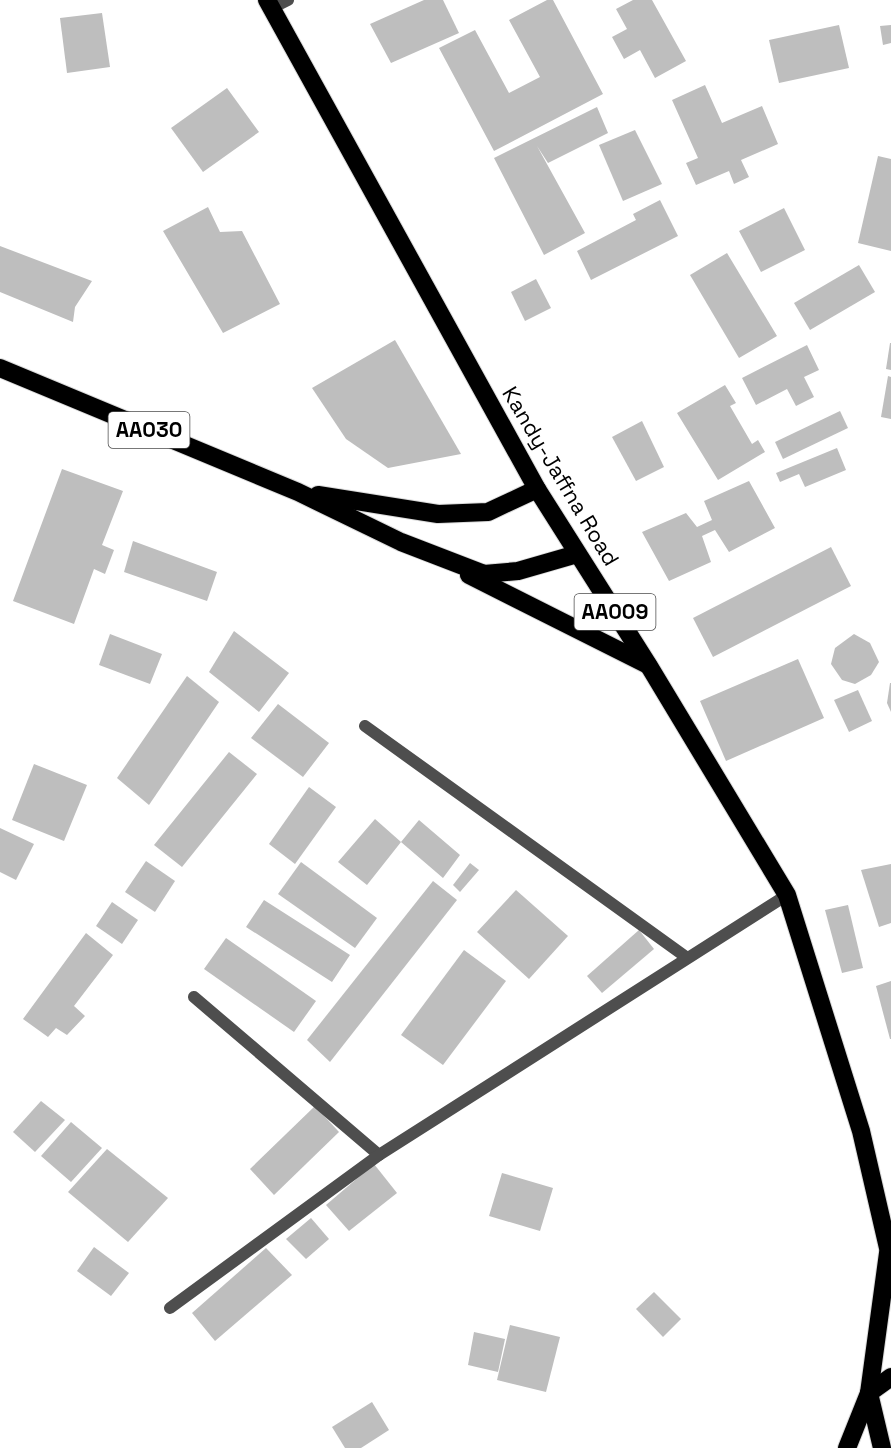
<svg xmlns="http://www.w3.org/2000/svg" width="891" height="1448" font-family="'Space Grotesk',sans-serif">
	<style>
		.building { fill: #bebebe }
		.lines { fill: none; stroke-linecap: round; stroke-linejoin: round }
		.highway-casing { stroke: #dbdbdb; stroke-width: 20 }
		.lane { stroke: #4e4e4e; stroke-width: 12 }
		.street { stroke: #4e4e4e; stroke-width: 12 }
		.highway { stroke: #000; stroke-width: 18 }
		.labels { text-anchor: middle; stroke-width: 5; stroke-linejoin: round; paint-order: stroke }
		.shield { fill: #fff; stroke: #4c4c4c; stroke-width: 1.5 }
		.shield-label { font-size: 21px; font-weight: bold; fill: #000 }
		.street-label { font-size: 22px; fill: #000; stroke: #fff }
	</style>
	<rect width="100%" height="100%" fill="#fff"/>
	<g class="building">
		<polygon points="424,0 443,0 459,33 391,63 370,24"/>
		<polygon points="547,0 553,0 603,94 494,151 439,48 475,30 509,93 540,77 509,20"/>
		<polygon points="633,0 652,0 686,61 655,78 640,50 624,59 612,37 627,29 616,9"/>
		<polygon points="102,13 110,67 67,73 60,18"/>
		<polygon points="839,25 849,68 779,83 769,40"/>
		<polygon points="891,25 891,43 883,45 880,26"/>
		<polygon points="705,85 722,123 762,106 778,144 741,160 749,177 734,184 729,171 696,185 686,163 698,158 672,100"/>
		<polygon points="227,88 259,132 203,172 171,128"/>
		<polygon points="597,107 608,133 548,163 537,146 585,233 544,255 494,158"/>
		<polygon points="635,130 662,184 623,201 599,145"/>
		<polygon points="878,156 891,159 891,251 858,243"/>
		<polygon points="660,200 678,236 591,280 577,251 636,220 633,214"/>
		<polygon points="208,207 220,232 242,231 280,304 223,333 163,231"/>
		<polygon points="784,208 805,250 761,272 739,231"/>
		<polygon points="0,246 92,281 75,307 73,322 0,292"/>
		<polygon points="727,253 777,336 739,358 690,275"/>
		<polygon points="859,265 875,292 810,330 794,303"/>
		<polygon points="536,279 551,308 525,321 511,292"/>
		<polygon points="395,340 461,454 388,468 346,439 312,388"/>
		<polygon points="890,343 891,343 891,370 886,369"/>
		<polygon points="807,345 819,370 804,377 814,397 796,406 787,389 756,405 742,378"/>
		<polygon points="888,376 891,377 891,419 881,417"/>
		<polygon points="725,385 736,403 730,406 752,444 758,440 765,452 718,480 677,413"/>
		<polygon points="840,411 848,428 783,459 775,442"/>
		<polygon points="642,421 664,467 636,481 612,437"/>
		<polygon points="837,448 846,470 805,487 799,474 780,482 776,473"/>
		<polygon points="62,469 123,491 102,545 114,550 105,574 94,569 74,624 13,601"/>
		<polygon points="749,481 775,528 729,552 715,530 702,536 711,562 669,581 642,532 686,513 697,527 712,520 704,501"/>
		<polygon points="133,541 217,572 207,601 124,572"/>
		<polygon points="831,547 851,586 713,657 693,618"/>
		<polygon points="234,631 289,673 259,712 209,672"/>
		<polygon points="110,634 162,654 150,684 99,665"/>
		<polygon points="854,634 870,643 879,662 871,675 855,684 842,680 831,664 835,648"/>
		<polygon points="798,659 824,718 726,761 700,701"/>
		<polygon points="187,676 219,702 149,805 117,778"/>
		<polygon points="890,683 891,683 891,712 887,703"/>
		<polygon points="858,690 872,721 849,732 834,700"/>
		<polygon points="278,704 329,743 303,777 251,738"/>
		<polygon points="229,752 257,774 182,867 154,845"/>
		<polygon points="34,764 87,785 64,841 12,820"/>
		<polygon points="309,787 336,807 295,864 269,844"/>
		<polygon points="375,819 401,842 419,820 460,855 443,878 401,842 367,885 338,862"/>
		<polygon points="0,828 34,844 16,880 0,872"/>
		<polygon points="146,861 175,881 155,912 125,892"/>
		<polygon points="301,862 377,918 355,948 278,894"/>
		<polygon points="470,863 479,870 460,892 453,885"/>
		<polygon points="891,864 891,923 879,927 861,870"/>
		<polygon points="433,881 457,900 330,1062 307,1040"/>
		<polygon points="516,890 568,936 529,979 477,932"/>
		<polygon points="264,900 350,955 332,982 246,927"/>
		<polygon points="112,902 138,920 122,944 96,926"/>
		<polygon points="848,905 863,968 842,973 825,910"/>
		<polygon points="639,930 654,949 602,993 587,976"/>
		<polygon points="86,933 113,955 74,1006 85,1016 67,1035 56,1028 48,1037 23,1019"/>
		<polygon points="226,938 316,1001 294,1032 204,969"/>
		<polygon points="464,950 506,981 443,1065 401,1035"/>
		<polygon points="891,981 891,1039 890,1039 876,986"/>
		<polygon points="41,1101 65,1120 35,1152 13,1132"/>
		<polygon points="315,1106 339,1132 274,1195 250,1169"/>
		<polygon points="71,1122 102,1148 71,1182 41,1156"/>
		<polygon points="107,1149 168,1198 128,1242 68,1192"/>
		<polygon points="374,1164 397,1193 349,1231 326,1205"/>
		<polygon points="502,1173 553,1188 540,1231 489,1216"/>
		<polygon points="311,1218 329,1239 306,1259 286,1239"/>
		<polygon points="94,1247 129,1273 111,1296 77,1271"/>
		<polygon points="266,1248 292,1275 215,1341 192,1313"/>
		<polygon points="654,1292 681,1319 663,1337 636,1309"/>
		<polygon points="510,1325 560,1337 546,1392 497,1380"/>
		<polygon points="474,1332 505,1339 498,1372 468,1365"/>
		<polygon points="372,1402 389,1430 361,1448 345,1448 332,1427"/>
	</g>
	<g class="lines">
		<defs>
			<g id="highway">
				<polyline points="267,0 537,489 649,666 787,895 861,1131 891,1261"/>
				<polyline points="0,368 298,492 401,542 484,574 518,571 577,554"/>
				<polyline points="318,495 438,514 488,512 537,489"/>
				<polyline points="469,575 648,665"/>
				<polyline points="869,1393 882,1448"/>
				<polyline points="869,1393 891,1377"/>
				<polyline points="847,1448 869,1393 888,1253"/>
			</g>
		</defs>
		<use href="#highway" class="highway-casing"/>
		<g class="lane">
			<polyline points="365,726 686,957"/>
			<polyline points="194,997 379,1155 787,895"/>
			<polyline points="170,1308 379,1155"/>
		</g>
		<polyline class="street" points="272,8 288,0"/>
		<use href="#highway" class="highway"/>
	</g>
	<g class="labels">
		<g class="shield">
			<rect x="108.5" y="412" width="81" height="36" rx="4.5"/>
			<rect x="574.5" y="594" width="81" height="36" rx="4.5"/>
		</g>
		<g class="shield-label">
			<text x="149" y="437">AA030</text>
			<text x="615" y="619">AA009</text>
		</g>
		<g class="street-label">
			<text transform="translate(561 476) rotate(59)" y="8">Kandy-Jaffna Road</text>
		</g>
	</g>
</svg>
